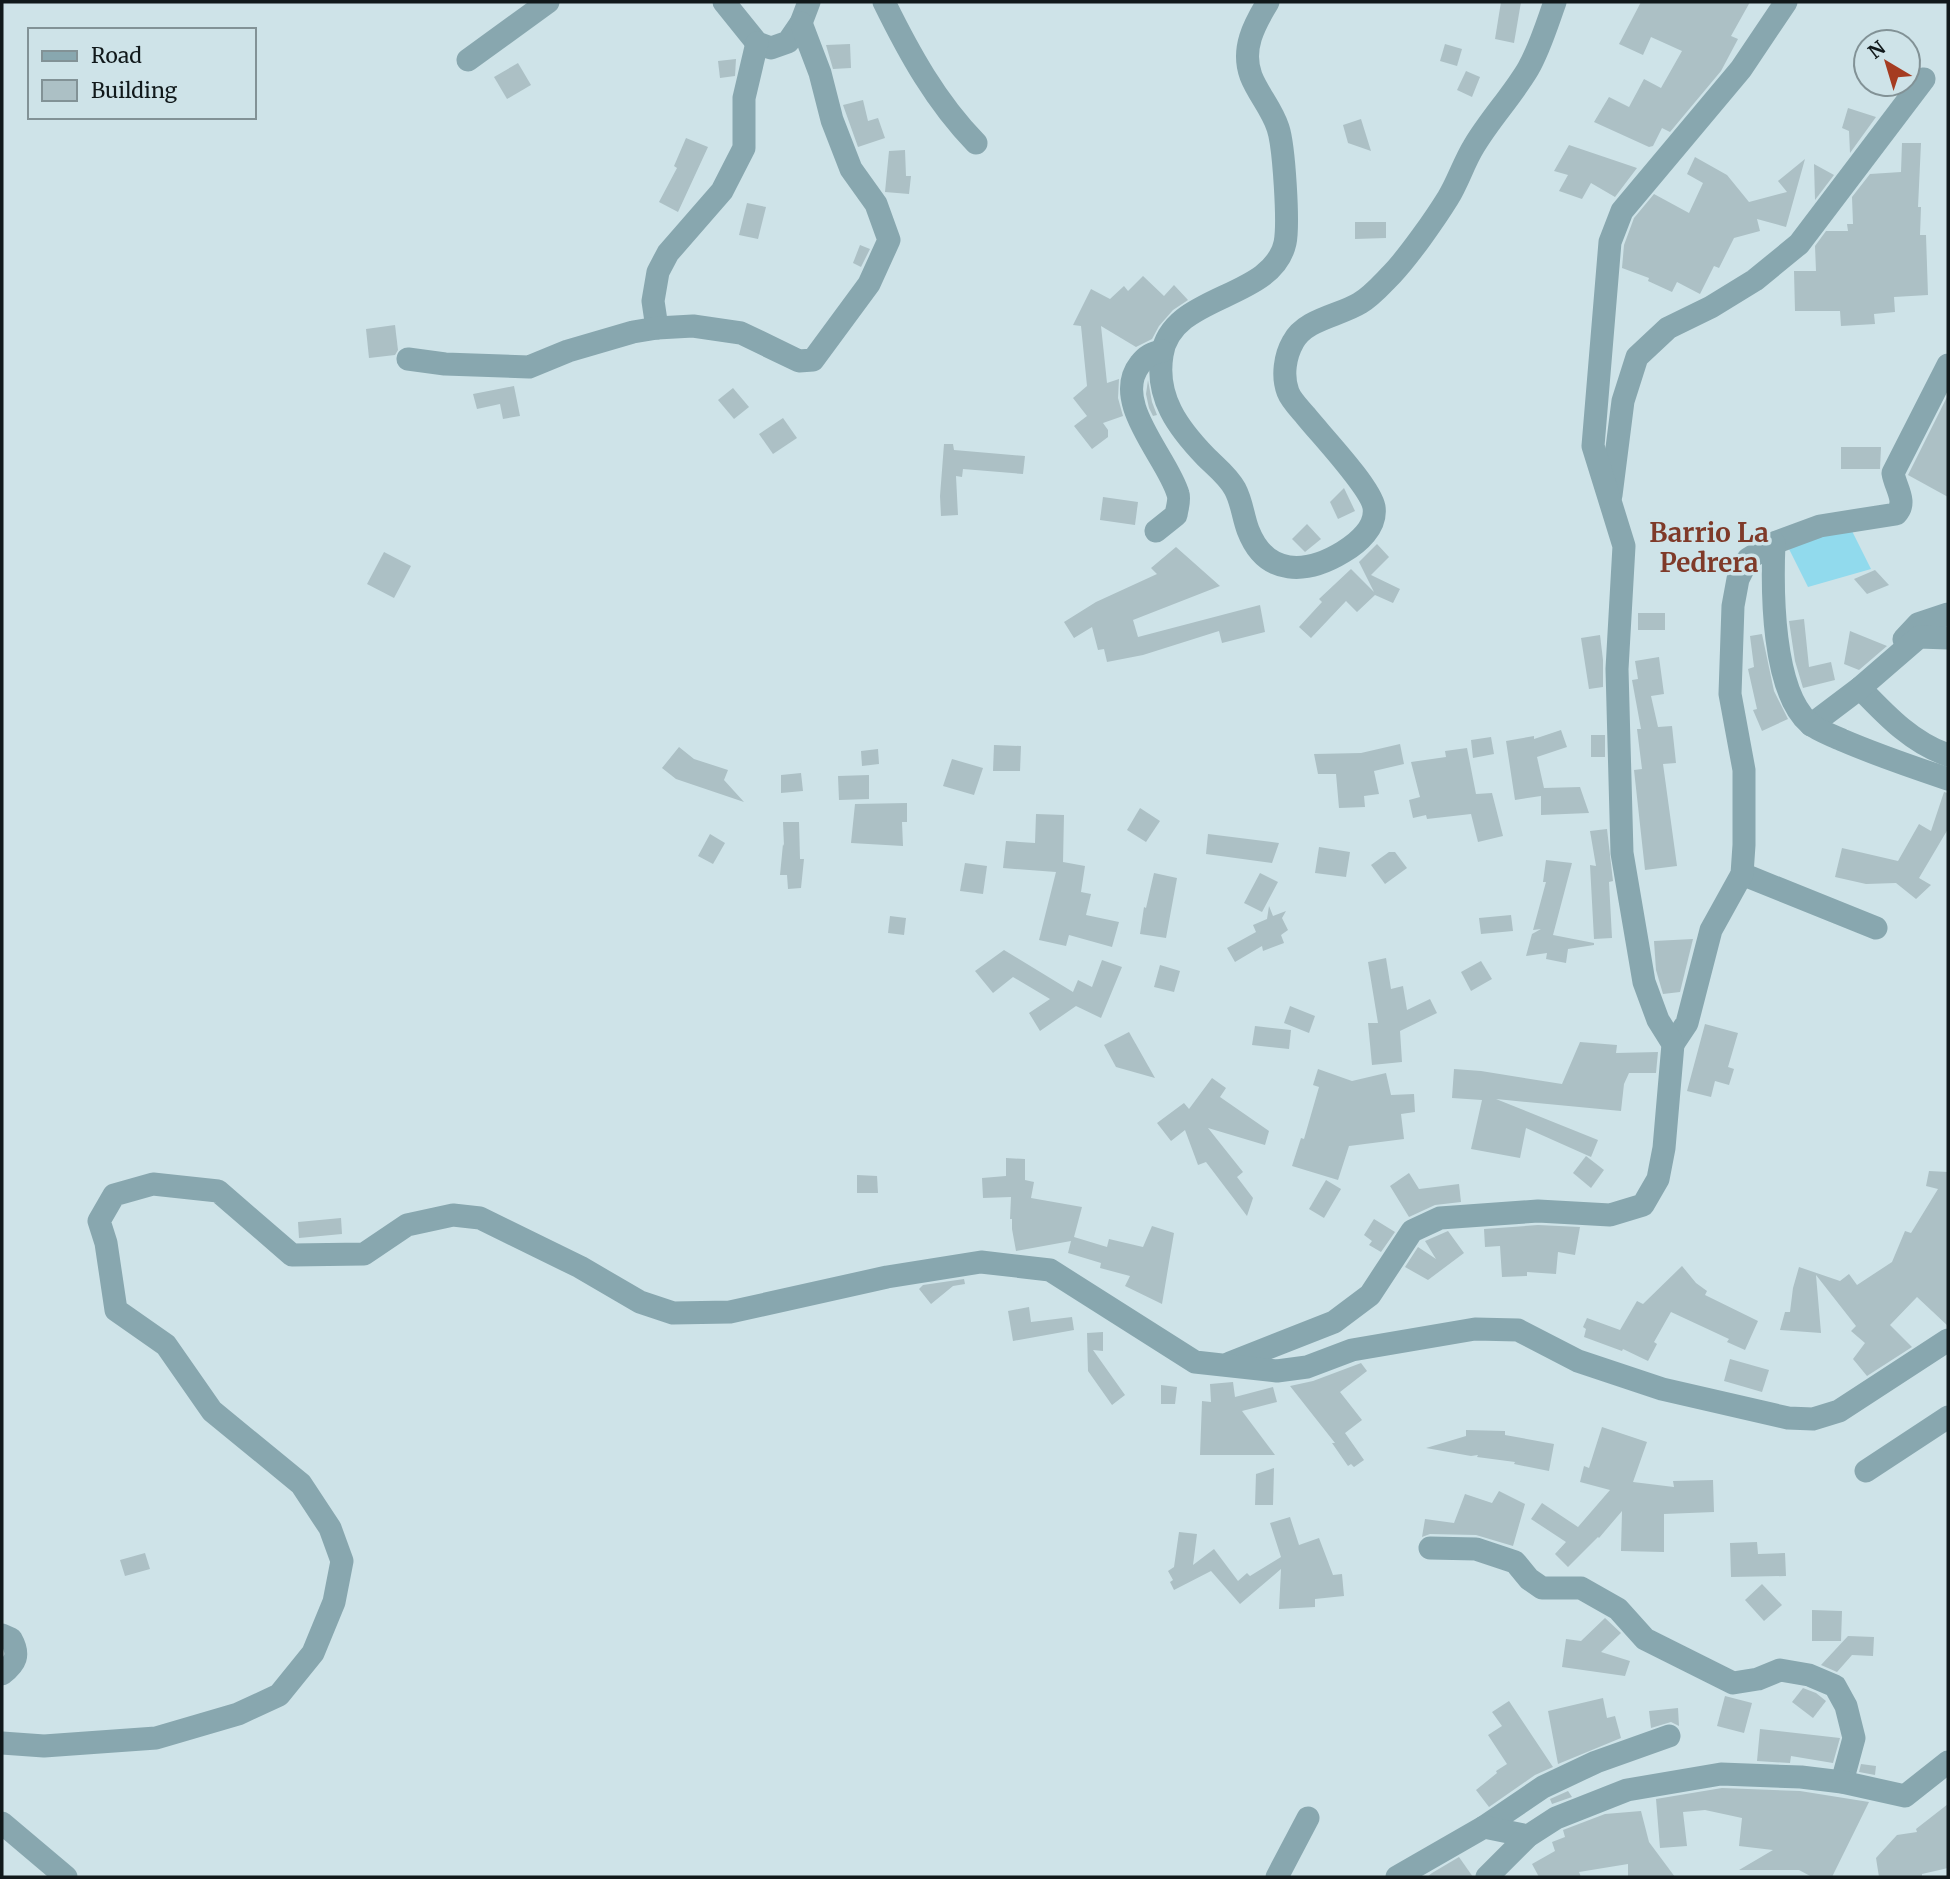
<svg xmlns="http://www.w3.org/2000/svg" width="1950" height="1879" font-family="Merriweather,serif">
	<style>
		.green { fill: #91daed }
		.building { fill: #acc0c5 }
		.lines { fill: none; stroke-linecap: round; stroke-linejoin: round }
		.minor { stroke: #88a7af; stroke-width: 23 }
		.labels { text-anchor: middle; stroke-width: 7; stroke-linejoin: round; paint-order: stroke }
		.neighbourhood-label { font-size: 26px; font-weight: bold; fill: #7f3a29; stroke: #cee3e8 }
	</style>
	<rect width="100%" height="100%" fill="#cee3e8"/>
	<polygon class="green" points="1851,529 1871,569 1808,587 1787,545"/>
	<g class="building">
		<polygon points="1501,2 1521,2 1514,43 1495,39"/>
		<polygon points="1641,2 1750,2 1731,36 1738,39 1721,71 1670,132 1662,128 1653,146 1649,147 1594,122 1609,97 1629,107 1644,79 1661,88 1682,51 1651,37 1643,55 1619,44"/>
		<polygon points="850,44 851,68 833,69 826,45"/>
		<polygon points="1445,44 1462,49 1457,66 1440,61"/>
		<polygon points="736,59 735,76 720,78 718,61"/>
		<polygon points="518,63 531,85 507,99 494,77"/>
		<polygon points="1466,71 1480,77 1472,97 1457,90"/>
		<polygon points="863,100 868,121 878,118 885,138 858,147 843,105"/>
		<polygon points="1848,108 1876,117 1850,153 1849,131 1842,128"/>
		<polygon points="1361,119 1371,151 1348,143 1343,125"/>
		<polygon points="686,138 708,147 678,212 659,202 677,168 674,166"/>
		<polygon points="1902,143 1921,143 1918,207 1921,207 1920,235 1926,235 1928,295 1894,297 1895,312 1874,314 1875,324 1841,326 1840,311 1795,311 1794,271 1816,271 1815,246 1826,231 1848,231 1847,224 1853,224 1852,197 1870,174 1901,172"/>
		<polygon points="1569,145 1637,168 1615,197 1591,183 1582,199 1559,191 1568,175 1554,171"/>
		<polygon points="905,150 906,176 911,176 909,194 885,192 889,151"/>
		<polygon points="1695,157 1727,175 1749,202 1787,192 1778,181 1805,159 1786,227 1757,219 1760,231 1734,238 1719,268 1714,266 1700,294 1677,282 1672,292 1648,281 1649,278 1622,268 1624,245 1634,218 1654,194 1689,213 1703,183 1687,174"/>
		<polygon points="1814,164 1834,175 1815,200"/>
		<polygon points="747,203 766,207 758,239 739,235"/>
		<polygon points="1355,222 1386,222 1386,238 1355,239"/>
		<polygon points="860,245 870,249 861,267 853,263"/>
		<polygon points="1143,276 1164,296 1174,285 1188,300 1173,310 1159,326 1152,339 1136,347 1101,326 1107,383 1119,379 1118,398 1123,416 1103,423 1108,430 1108,437 1092,449 1074,426 1087,416 1073,398 1087,386 1081,326 1073,325 1091,289 1110,299 1124,286 1128,291"/>
		<polygon points="395,325 398,350 395,355 369,358 366,329"/>
		<polygon points="1148,380 1152,402 1157,415 1153,416 1149,408 1146,394"/>
		<polygon points="514,386 520,416 503,419 500,404 477,409 473,394"/>
		<polygon points="733,388 749,407 734,419 718,400"/>
		<polygon points="1948,395 1948,497 1908,475"/>
		<polygon points="783,418 797,438 773,454 759,434"/>
		<polygon points="944,444 953,444 954,450 1025,456 1023,474 963,469 962,477 956,476 958,515 941,516 940,496"/>
		<polygon points="1841,447 1881,447 1880,469 1841,469"/>
		<polygon points="1344,488 1355,511 1338,519 1330,502"/>
		<polygon points="1103,497 1138,502 1135,525 1100,520"/>
		<polygon points="1307,524 1321,539 1305,552 1292,539"/>
		<polygon points="1377,544 1389,557 1371,575 1400,589 1393,603 1375,595 1357,612 1346,601 1311,638 1299,627 1322,602 1319,599 1351,569 1374,592 1359,562"/>
		<polygon points="1176,547 1220,586 1133,620 1138,637 1260,605 1265,632 1222,643 1219,631 1143,655 1107,662 1104,649 1098,650 1092,627 1074,638 1064,622 1096,602 1157,574 1151,568"/>
		<polygon points="384,552 411,566 394,598 367,584"/>
		<polygon points="1875,570 1889,585 1867,594 1854,579"/>
		<rect x="1638" y="613" width="27" height="17"/>
		<polygon points="1804,619 1809,667 1831,662 1835,680 1803,688 1795,661 1789,621"/>
		<polygon points="1850,631 1887,646 1859,670 1844,664"/>
		<polygon points="1762,634 1774,691 1788,719 1762,731 1753,710 1757,709 1748,669 1754,667 1750,636"/>
		<polygon points="1600,635 1603,660 1603,687 1589,689 1581,638"/>
		<polygon points="1659,657 1664,694 1651,696 1658,727 1672,726 1676,763 1663,764 1677,866 1645,870 1634,770 1642,769 1637,729 1641,729 1632,680 1638,679 1635,661"/>
		<polygon points="1561,730 1567,747 1537,757 1544,788 1580,787 1589,813 1541,815 1541,796 1515,800 1506,741 1534,736 1534,739"/>
		<rect x="1591" y="735" width="14" height="22"/>
		<polygon points="1491,737 1494,754 1473,758 1471,740"/>
		<polygon points="1400,744 1404,764 1374,771 1379,794 1364,796 1365,807 1339,808 1336,774 1318,774 1314,754 1361,753"/>
		<polygon points="994,745 1021,746 1020,771 993,771"/>
		<polygon points="679,747 694,759 728,770 724,780 744,802 676,779 662,768"/>
		<polygon points="1467,748 1476,794 1492,793 1503,836 1478,842 1471,814 1427,819 1426,815 1413,818 1409,800 1420,797 1411,762 1446,757 1445,751"/>
		<polygon points="878,749 879,764 862,766 861,751"/>
		<polygon points="952,759 983,768 974,795 943,786"/>
		<polygon points="801,773 803,791 781,793 781,775"/>
		<polygon points="869,775 869,799 839,800 838,776"/>
		<polygon points="1944,792 1948,793 1948,829 1919,878 1931,885 1916,899 1896,883 1866,884 1835,877 1842,848 1898,861 1919,824 1931,831"/>
		<polygon points="907,803 907,822 902,822 903,846 851,843 855,804"/>
		<polygon points="1140,808 1160,821 1146,842 1127,830"/>
		<polygon points="1036,814 1064,815 1063,862 1085,866 1081,892 1091,894 1086,915 1119,922 1112,947 1069,935 1066,946 1039,940 1056,872 1003,868 1006,841 1035,843"/>
		<polygon points="783,822 799,822 800,859 804,859 801,888 788,889 787,875 780,875 783,844 784,846"/>
		<polygon points="1607,829 1613,881 1609,882 1612,938 1594,939 1590,865 1596,866 1590,831"/>
		<polygon points="710,834 725,843 713,864 698,856"/>
		<polygon points="1208,834 1279,843 1272,863 1206,854"/>
		<polygon points="1319,847 1350,852 1346,877 1315,873"/>
		<polygon points="1389,852 1395,852 1407,868 1385,884 1371,865"/>
		<polygon points="1546,860 1572,863 1553,935 1594,943 1594,945 1568,949 1566,963 1546,959 1547,953 1526,956 1532,934 1541,929 1533,930 1546,882 1543,882"/>
		<polygon points="965,863 987,866 983,894 960,891"/>
		<polygon points="1154,873 1177,878 1166,938 1140,934 1144,907 1146,908"/>
		<polygon points="1260,873 1278,882 1262,912 1244,903"/>
		<polygon points="1269,906 1273,916 1286,911 1282,918 1288,930 1281,935 1284,943 1263,951 1262,946 1235,962 1227,948 1256,932 1253,925 1267,919"/>
		<polygon points="1511,915 1513,931 1481,934 1479,918"/>
		<polygon points="890,916 906,918 904,935 888,933"/>
		<polygon points="1693,939 1680,992 1663,994 1656,970 1654,941"/>
		<polygon points="1004,950 1073,992 1078,980 1092,987 1102,960 1122,967 1101,1018 1076,1006 1040,1031 1029,1013 1050,999 1013,977 993,993 975,971"/>
		<polygon points="1386,958 1391,989 1403,986 1407,1010 1430,999 1437,1013 1400,1031 1402,1062 1372,1065 1368,1023 1378,1023 1368,962"/>
		<polygon points="1481,961 1492,979 1471,991 1461,972"/>
		<polygon points="1160,965 1180,971 1174,992 1154,987"/>
		<polygon points="1290,1006 1315,1016 1309,1033 1284,1023"/>
		<polygon points="1705,1024 1738,1033 1728,1067 1734,1069 1729,1085 1715,1081 1711,1097 1687,1091"/>
		<polygon points="1255,1026 1291,1030 1289,1049 1252,1045"/>
		<polygon points="1129,1032 1155,1078 1116,1067 1104,1045"/>
		<polygon points="1580,1042 1617,1045 1616,1053 1658,1052 1656,1073 1629,1073 1624,1084 1621,1111 1496,1099 1598,1140 1591,1157 1526,1128 1520,1158 1471,1149 1482,1100 1452,1098 1454,1069 1481,1071 1562,1084"/>
		<polygon points="1318,1069 1352,1081 1386,1073 1391,1095 1414,1094 1415,1112 1401,1114 1404,1139 1349,1146 1338,1180 1292,1166 1301,1138 1304,1139 1319,1087 1313,1085"/>
		<polygon points="1212,1078 1226,1088 1220,1097 1269,1131 1265,1145 1208,1128 1243,1172 1237,1177 1253,1198 1247,1216 1206,1162 1198,1165 1185,1130 1171,1141 1157,1123 1184,1103 1189,1109"/>
		<polygon points="1586,1156 1604,1170 1591,1188 1573,1173"/>
		<polygon points="1006,1158 1025,1159 1025,1180 1034,1182 1031,1198 1082,1207 1074,1237 1107,1247 1109,1239 1143,1247 1152,1226 1174,1233 1162,1304 1125,1286 1130,1276 1100,1268 1101,1263 1068,1253 1071,1241 1016,1251 1012,1229 1012,1219 1010,1219 1011,1197 983,1198 982,1178 1006,1176"/>
		<polygon points="1929,1171 1948,1172 1948,1326 1917,1297 1890,1325 1912,1347 1867,1376 1853,1359 1865,1343 1851,1331 1856,1326 1816,1275 1821,1333 1780,1330 1785,1312 1790,1312 1793,1288 1799,1267 1840,1281 1849,1274 1857,1285 1892,1262 1905,1231 1911,1233 1938,1189 1926,1186"/>
		<polygon points="1409,1173 1419,1189 1459,1184 1461,1202 1435,1205 1409,1217 1390,1186"/>
		<polygon points="857,1175 877,1176 878,1193 857,1193"/>
		<polygon points="1326,1180 1341,1189 1324,1218 1309,1209"/>
		<polygon points="341,1218 342,1234 299,1238 298,1222"/>
		<polygon points="1374,1219 1395,1232 1381,1252 1369,1245 1372,1241 1364,1235"/>
		<polygon points="1538,1225 1580,1227 1575,1255 1558,1252 1556,1274 1527,1272 1527,1276 1502,1277 1500,1246 1485,1247 1484,1229"/>
		<polygon points="1448,1231 1464,1253 1428,1280 1405,1267 1418,1247 1436,1259 1425,1241"/>
		<polygon points="1682,1266 1696,1283 1707,1291 1705,1295 1758,1321 1745,1350 1727,1342 1729,1339 1671,1312 1654,1342 1657,1344 1648,1361 1623,1349 1622,1351 1584,1337 1586,1329 1583,1327 1587,1318 1620,1330 1637,1301 1643,1304"/>
		<polygon points="964,1279 965,1284 953,1286 931,1304 919,1289 923,1285"/>
		<polygon points="1029,1307 1031,1322 1072,1317 1074,1330 1013,1341 1008,1311"/>
		<polygon points="1103,1332 1103,1351 1093,1350 1125,1395 1112,1405 1088,1371 1087,1333"/>
		<polygon points="1730,1359 1769,1370 1762,1392 1724,1381"/>
		<polygon points="1361,1363 1367,1371 1340,1392 1362,1420 1345,1433 1364,1460 1354,1467 1351,1464 1348,1466 1332,1443 1335,1443 1290,1386 1313,1381"/>
		<polygon points="1233,1382 1235,1397 1273,1387 1277,1402 1242,1411 1275,1455 1200,1455 1202,1401 1211,1402 1210,1384"/>
		<polygon points="1161,1385 1177,1387 1175,1404 1161,1404"/>
		<polygon points="1602,1427 1647,1442 1633,1482 1674,1487 1673,1481 1713,1480 1714,1512 1664,1514 1664,1552 1621,1551 1622,1511 1599,1538 1598,1537 1568,1567 1555,1554 1566,1542 1531,1519 1542,1503 1578,1527 1610,1490 1580,1482 1584,1466 1589,1468"/>
		<polygon points="1466,1430 1505,1431 1505,1435 1554,1444 1549,1471 1514,1464 1515,1462 1477,1457 1478,1455 1471,1456 1426,1448 1466,1436"/>
		<polygon points="1274,1468 1273,1505 1255,1505 1256,1474"/>
		<polygon points="1499,1491 1525,1504 1513,1546 1476,1535 1430,1534 1422,1537 1425,1519 1454,1523 1465,1494 1492,1503"/>
		<polygon points="1290,1517 1299,1545 1319,1538 1333,1575 1342,1574 1344,1596 1315,1599 1315,1607 1279,1609 1281,1569 1240,1604 1211,1571 1174,1590 1170,1582 1173,1580 1168,1571 1174,1567 1179,1532 1197,1534 1193,1565 1214,1549 1238,1581 1247,1573 1250,1576 1281,1557 1270,1523"/>
		<polygon points="1757,1542 1758,1554 1785,1553 1786,1576 1731,1577 1730,1543"/>
		<polygon points="145,1553 150,1569 125,1576 120,1560"/>
		<polygon points="1762,1584 1782,1605 1764,1621 1745,1600"/>
		<polygon points="1812,1610 1842,1611 1841,1641 1812,1641"/>
		<polygon points="1605,1618 1621,1633 1601,1652 1630,1661 1625,1676 1562,1667 1566,1639 1581,1641"/>
		<polygon points="1848,1636 1874,1637 1873,1656 1852,1655 1837,1672 1821,1665"/>
		<polygon points="1803,1688 1816,1693 1826,1701 1813,1718 1792,1702"/>
		<polygon points="1725,1696 1752,1703 1744,1733 1717,1726"/>
		<polygon points="1603,1698 1607,1718 1615,1716 1621,1738 1558,1764 1548,1711"/>
		<polygon points="1509,1701 1553,1767 1535,1775 1489,1807 1476,1790 1497,1773 1496,1771 1507,1764 1488,1735 1502,1726 1492,1712"/>
		<polygon points="1678,1708 1679,1726 1671,1722 1651,1728 1649,1711"/>
		<polygon points="1760,1729 1840,1738 1833,1763 1791,1756 1790,1763 1757,1761"/>
		<polygon points="1861,1764 1876,1766 1875,1775 1859,1772"/>
		<polygon points="1722,1788 1800,1791 1869,1802 1832,1877 1812,1877 1799,1870 1739,1870 1773,1850 1739,1846 1742,1818 1705,1810 1683,1812 1687,1846 1660,1848 1656,1799"/>
		<polygon points="1568,1791 1572,1797 1552,1804 1550,1799"/>
		<polygon points="1948,1804 1948,1868 1922,1874 1922,1877 1879,1877 1876,1858 1897,1835 1917,1832 1916,1829"/>
		<polygon points="1641,1811 1649,1842 1675,1877 1628,1877 1628,1864 1579,1872 1581,1877 1539,1877 1532,1864 1555,1851 1552,1842 1565,1837 1563,1830 1605,1814"/>
		<polygon points="1459,1857 1473,1877 1427,1877 1432,1873"/>
	</g>
	<g class="lines">
		<g class="minor">
			<polyline points="724,2 757,43 771,48 788,42 801,23 809,2"/>
			<path d="M 884,2 C 909,53 936,102 976,143"/>
			<path d="M 1268,2 C 1254,25 1241,49 1251,76 C 1258,94 1272,109 1278,128 C 1284,146 1289,224 1285,243 C 1272,301 1171,293 1162,355 C 1155,397 1178,428 1206,457 C 1216,467 1228,476 1235,489 C 1242,502 1243,517 1248,530 C 1266,577 1307,574 1343,552 C 1358,543 1377,527 1374,507 C 1370,486 1320,434 1305,415 C 1299,408 1291,400 1288,392 C 1282,376 1285,356 1293,342 C 1305,319 1339,316 1360,303 C 1372,296 1383,283 1392,274 C 1409,256 1435,219 1448,198 C 1458,182 1464,162 1474,146 C 1490,119 1512,96 1528,69 C 1540,48 1547,24 1555,2"/>
			<polyline points="468,60 548,2"/>
			<polyline points="657,328 653,301 658,272 668,253 722,191 744,148 744,98 757,43"/>
			<polyline points="408,359 445,364 529,367 568,351 633,332 657,328 693,326 741,333 799,361 813,360 869,284 889,240 876,204 851,169 832,120 820,73 801,23"/>
			<polyline points="1611,495 1623,401 1637,357 1668,328 1711,307 1755,280 1799,244 1924,79"/>
			<path d="M 1156,531 L 1176,515 C 1177,508 1180,500 1178,494 C 1168,458 1110,402 1140,364 C 1146,356 1152,353 1162,351"/>
			<path d="M 1774,543 L 1820,526 L 1896,514 C 1908,502 1895,487 1893,473 L 1948,365"/>
			<polyline points="1904,639 1918,624 1948,614"/>
			<path d="M 1860,688 C 1886,715 1912,743 1948,755"/>
			<polyline points="1811,725 1860,688 1919,637 1948,638"/>
			<polyline points="1742,874 1876,928"/>
			<path d="M 1673,1044 L 1687,1023 L 1711,930 L 1742,874 L 1744,845 L 1744,770 L 1730,694 L 1733,606 L 1738,579 L 1748,559 L 1774,543 C 1772,590 1772,690 1809,723 C 1818,731 1832,735 1842,740 C 1877,755 1912,767 1948,779"/>
			<polyline points="1230,1363 1334,1322 1370,1295 1412,1231 1440,1218 1538,1211 1610,1215 1643,1205 1658,1179 1664,1148 1673,1044 1658,1020 1644,982 1622,853 1617,669 1624,546 1593,446 1610,242 1622,211 1741,69 1786,2"/>
			<polyline points="1866,1471 1948,1417"/>
			<polyline points="1430,1548 1476,1549 1515,1562 1529,1579 1542,1588 1581,1588 1618,1609 1645,1639 1733,1683 1758,1679 1780,1670 1809,1675 1835,1686 1846,1706 1854,1738 1842,1782"/>
			<path d="M 2,1635 L 11,1639 C 20,1655 16,1663 2,1674"/>
			<polyline points="2,1743 44,1746 156,1738 238,1714 279,1695 313,1653 334,1602 342,1561 330,1528 301,1484 212,1411 166,1345 116,1310 106,1243 99,1221 114,1195 153,1184 218,1191 292,1255 364,1254 407,1225 453,1215 480,1218 580,1267 640,1302 673,1313 730,1312 887,1277 981,1262 1050,1270 1195,1362 1277,1371 1307,1367 1352,1350 1475,1329 1518,1330 1578,1361 1662,1389 1788,1418 1813,1419 1839,1411 1948,1340"/>
			<polyline points="2,1823 66,1877"/>
			<polyline points="1484,1827 1543,1787 1596,1762 1669,1736"/>
			<polyline points="1277,1877 1308,1818"/>
			<polyline points="1397,1877 1484,1827 1528,1836"/>
			<polyline points="1487,1877 1528,1836 1556,1818 1627,1790 1721,1774 1801,1777 1842,1782 1905,1796 1948,1762"/>
		</g>
	</g>
	<g class="labels">
		<g class="neighbourhood-label">
			<text x="1709" y="542">Barrio La<tspan x="1709" dy="30">Pedrera</tspan></text>
		</g>
	</g>
	<rect width="1950" height="1879" fill="none" stroke="#11191b" stroke-width="7"/>
	<rect x="28" y="28" width="228" height="91" fill="#cee3e8" stroke="#829296" stroke-width="2"/>
	<rect x="42" y="51" width="35" height="10" fill="#88a7af" stroke="#829296" stroke-width="2"/>
	<text x="91" y="63" font-size="21" fill="#11191b">Road</text>
	<rect x="42" y="80" width="35" height="21" fill="#acc0c5" stroke="#829296" stroke-width="2"/>
	<text x="91" y="98" font-size="21" fill="#11191b">Building</text>
	<g transform="translate(1887 63) rotate(322)"><circle r="33" fill="#cee3e8" stroke="#829296" stroke-width="2"/>
	<path d="M0-5L12 26L0 18L-12 26Z" fill="#a53c21"/>
	<text y="-10" font-size="19" font-weight="bold" text-anchor="middle" fill="#11191b">N</text>
	</g>
</svg>
